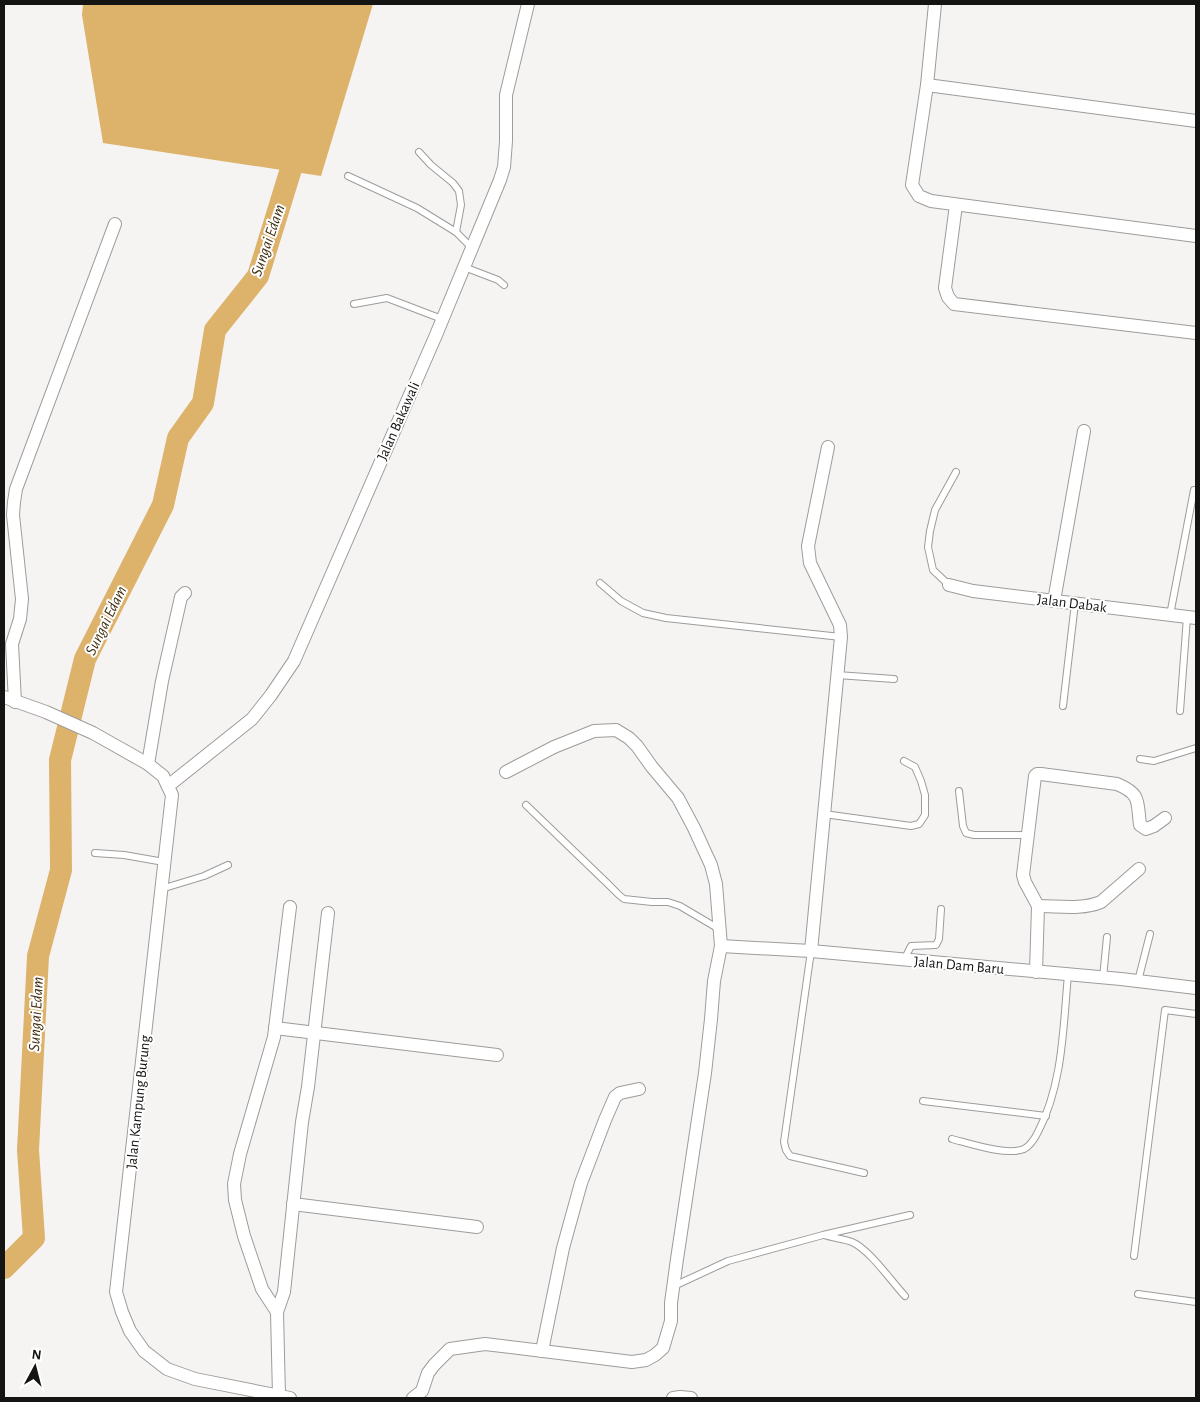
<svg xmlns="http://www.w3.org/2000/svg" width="1200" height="1402" font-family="'Alegreya Sans',sans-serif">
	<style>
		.water { fill: #ddb26b }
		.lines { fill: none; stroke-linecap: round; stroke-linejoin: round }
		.river { stroke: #ddb26b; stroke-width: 22 }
		.lane-casing { stroke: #9e9c9a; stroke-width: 8 }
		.street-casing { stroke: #9e9c9a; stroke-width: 14 }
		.lane { stroke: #fff; stroke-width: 6 }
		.street { stroke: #fff; stroke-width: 12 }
		.labels { text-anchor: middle; stroke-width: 4; stroke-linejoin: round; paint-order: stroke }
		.street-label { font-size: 15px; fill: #141413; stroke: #fff }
		.water-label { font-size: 16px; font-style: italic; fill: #402e0f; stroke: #fff }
	</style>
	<rect width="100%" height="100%" fill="#f6f4f2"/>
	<polygon class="water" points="83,4 373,4 321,176 103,143 82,15"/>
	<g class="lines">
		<polyline class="river" points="4,1268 34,1238 28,1150 38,956 61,870 60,760 85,659 163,505 178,438 203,403 215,330 258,276 295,156 300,143"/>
		<defs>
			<g id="lane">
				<polyline points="419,152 431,165 453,183 459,191 461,205 456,232"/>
				<polyline points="348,176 417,208 456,232 472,248"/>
				<polyline points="464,267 498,280 504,285"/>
				<polyline points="354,304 387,298 442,319"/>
				<polyline points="600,583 621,601 643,613 666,618 841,637"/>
				<polyline points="949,585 933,570 928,547 930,531 935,510 956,472"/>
				<polyline points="1170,615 1194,490"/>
				<polyline points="837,675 894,679"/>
				<polyline points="1063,706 1075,603"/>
				<polyline points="1180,711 1187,617"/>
				<polyline points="1140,759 1154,761 1196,748"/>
				<polyline points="959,791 963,826 966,833 974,835 1028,835"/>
				<polyline points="526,805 608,884 619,895 624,899 652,902 668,902 680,906 719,929"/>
				<polyline points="824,814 911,826 919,824 925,815 925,795 921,781 915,767 904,761"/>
				<polyline points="95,853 124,855 164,862"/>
				<polyline points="161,889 204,876 228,865"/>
				<polyline points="811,951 784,1142 786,1150 790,1156 864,1173"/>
				<polyline points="904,960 911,946 936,945 939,939 941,909"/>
				<polyline points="1103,978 1107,937"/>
				<polyline points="1138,981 1150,934"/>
				<polyline points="923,1101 1046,1116"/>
				<path d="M 952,1139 C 971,1144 1007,1156 1024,1149 C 1030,1146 1035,1138 1038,1132 C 1063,1084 1063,1028 1068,975"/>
				<path d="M 824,1235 C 833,1238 844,1239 852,1242 C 870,1250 891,1281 905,1296"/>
				<polyline points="1134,1256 1165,1010 1196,1014"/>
				<polyline points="674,1286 728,1261 823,1235 910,1215"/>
				<polyline points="1138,1294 1196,1302"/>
			</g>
			<g id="street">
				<polyline points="935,4 927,85 912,185 919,196 931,201 1196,236"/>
				<polyline points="927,85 1196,121"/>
				<polyline points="956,205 945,288 948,297 954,304 1196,333"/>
				<polyline points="949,585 973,591 1196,618"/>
				<polyline points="1054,601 1084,431"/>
				<polyline points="4,697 46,712 93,733 148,764 163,776 172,795 116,1292 122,1312 130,1331 144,1351 167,1369 195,1379 290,1398"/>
				<polyline points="15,702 12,644 20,619 22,599 13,515 14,502 16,489 115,224"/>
				<polyline points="148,764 162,681 181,597 185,593"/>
				<polyline points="168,786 252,719 271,695 294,661 436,335 500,180 504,167 506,141 506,95 528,4"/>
				<path d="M 1038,906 C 1059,906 1082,910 1101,902 L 1139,869"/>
				<polyline points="721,946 811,951 1121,979 1196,988"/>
				<polyline points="811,951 841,637 840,625 810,563 808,546 828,447"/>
				<path d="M 1036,972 L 1038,906 L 1025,882 L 1023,875 L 1035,776 L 1037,774 L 1041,774 L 1117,784 C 1141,794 1137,801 1140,825 L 1146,829 L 1154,826 L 1165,818"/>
				<polyline points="275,1028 497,1055"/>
				<polyline points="293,1204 477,1227"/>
				<polyline points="277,1312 262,1289 244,1236 235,1200 234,1184 240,1154 274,1037 290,907"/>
				<polyline points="542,1351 563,1248 581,1183 605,1120 615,1097 620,1093 639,1089"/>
				<polyline points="279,1396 277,1312 284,1292 302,1122 308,1087 328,913"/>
				<polyline points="413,1398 422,1391 428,1373 434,1365 450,1349 485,1344 632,1362 646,1360 655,1355 663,1348 671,1321 671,1303 677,1259 705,1073 711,1019 714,981 721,946 716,884 711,865 694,828 678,798 652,767 637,746 629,738 616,730 594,731 554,747 506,772"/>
				<polyline points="673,1398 680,1397 691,1398"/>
			</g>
		</defs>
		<use href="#lane" class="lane-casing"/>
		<use href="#street" class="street-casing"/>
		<use href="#lane" class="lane"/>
		<use href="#street" class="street"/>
	</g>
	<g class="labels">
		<g class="street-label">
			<text transform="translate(398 421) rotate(-66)" y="5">Jalan Bakawali</text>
			<text transform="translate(1072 603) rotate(7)" y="5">Jalan Dabak</text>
			<text transform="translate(959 965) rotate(5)" y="5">Jalan Dam Baru</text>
			<text transform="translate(138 1102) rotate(-84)" y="5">Jalan Kampung Burung</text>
		</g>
		<g class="water-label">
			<text transform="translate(267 240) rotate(-71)" y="6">Sungai Edam</text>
			<text transform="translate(105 620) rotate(-64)" y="6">Sungai Edam</text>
			<text transform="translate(35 1014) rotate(-87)" y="6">Sungai Edam</text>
		</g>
	</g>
	<rect width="1200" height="1402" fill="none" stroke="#141413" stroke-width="10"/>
	<g transform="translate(35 1367) rotate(7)" stroke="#ffffff" stroke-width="4" paint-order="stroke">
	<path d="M0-4L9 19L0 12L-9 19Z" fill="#141413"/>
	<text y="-8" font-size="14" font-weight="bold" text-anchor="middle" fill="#141413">N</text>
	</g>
</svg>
